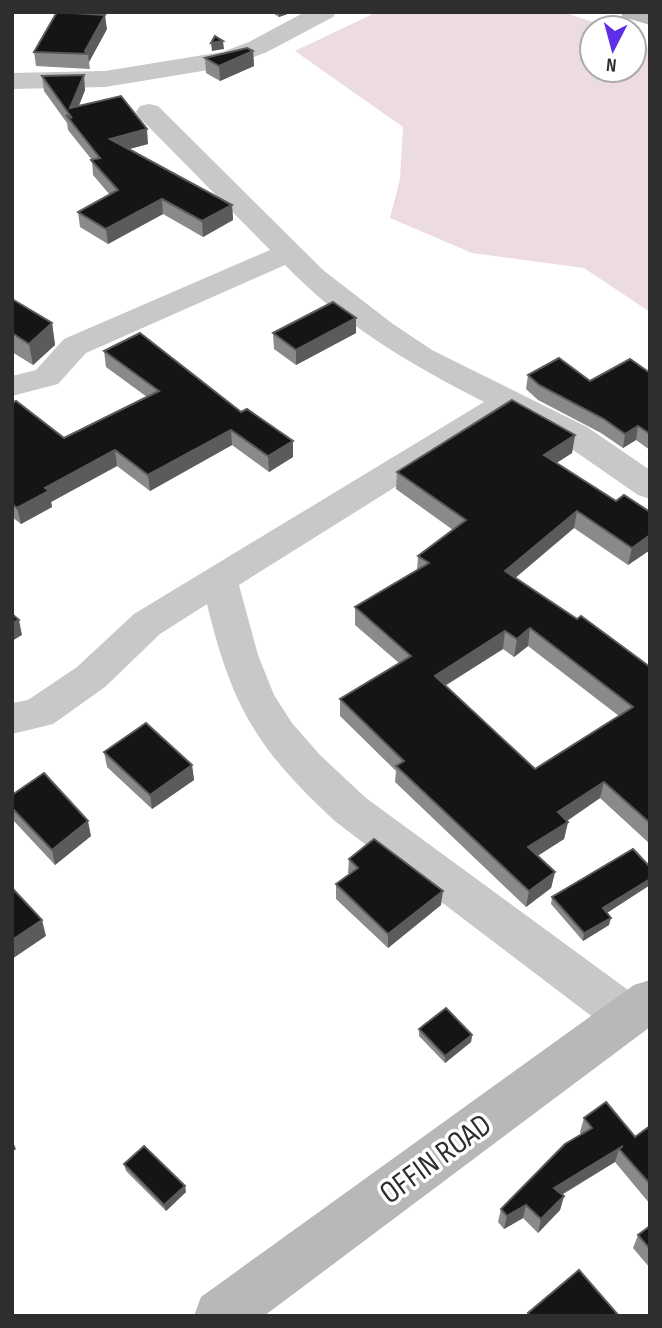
<svg xmlns="http://www.w3.org/2000/svg" width="662" height="1328" font-family="'Sofia Sans Condensed',sans-serif">
	<style>
		.green { fill: #ecdbdf }
		.lines { fill: none; stroke-linecap: round; stroke-linejoin: round }
		.street { fill: #c8c8c8; fill-rule: evenodd }
		.secondary { fill: #b8b8b8; fill-rule: evenodd }
		.wall { fill: #8a8a8a; fill-rule: evenodd }
		.shaded-wall { fill: #5b5b5b }
		.building { fill: #151515; stroke: #5b5b5b; stroke-width: 2; fill-rule: evenodd }
		.labels { text-anchor: middle; stroke-width: 7; stroke-linejoin: round; paint-order: stroke }
		.near-street-label { font-size: 32px; fill: #2e2e2e; stroke: #fff }
	</style>
	<rect width="100%" height="100%" fill="#fff"/>
	<polygon class="green" points="377,12 563,12 611,28 592,28 592,70 634,70 634,38 650,49 650,312 584,268 472,253 390,218 400,179 403,127 295,51"/>
	<g class="lines">
		<g class="street">
			<polygon points="305,12 336,12 333,17 267,52 227,67 105,87 12,89 12,73 105,71 222,52 249,42"/>
			<path d="M 149,104 L 158,106 L 323,270 L 393,324 L 432,350 L 587,427 L 650,470 L 650,499 L 638,495 L 563,443 L 510,415 L 239,585 L 258,655 L 274,695 L 292,723 L 320,755 L 366,798 L 643,1001 L 650,1015 L 643,1031 L 627,1037 L 611,1031 L 336,822 C 258,750 232,708 207,604 L 160,634 L 105,687 L 53,724 L 12,734 L 12,703 L 28,700 L 77,667 L 134,614 L 484,402 C 410,364 343,325 285,265 L 86,353 L 58,384 L 12,396 L 12,376 L 36,370 L 64,339 L 270,250 L 140,118 L 136,112 L 140,106 Z"/>
		</g>
		<g class="secondary">
			<polygon points="620,12 650,12 650,25 623,17"/>
			<polygon points="650,980 650,1027 264,1316 194,1316 201,1297 634,985"/>
		</g>
	</g>
	<g class="wall">
		<polygon points="271,12 293,12 279,17"/>
		<polygon points="107,29 89,62 90,69 36,66 34,52"/>
		<polygon points="253,51 254,66 220,81 206,73 205,58"/>
		<polygon points="42,76 85,90 79,106 148,144 129,149 232,205 233,220 203,237 163,214 108,244 80,227 78,212 110,195 93,175 92,160 68,130 67,123 44,91"/>
		<polygon points="12,299 52,323 55,345 33,365 12,352"/>
		<polygon points="356,318 356,333 296,365 274,349 273,333"/>
		<polygon points="104,351 241,412 293,441 293,457 269,472 232,445 150,491 117,466 51,502 52,507 21,524 12,517 12,403 64,438 147,397 106,367"/>
		<polygon points="650,373 650,450 636,440 623,448 601,433 538,400 526,389 528,375 590,381"/>
		<path d="M 575,435 L 572,453 L 556,463 L 616,501 L 650,512 L 650,550 L 628,565 L 574,528 L 515,578 L 650,667 L 650,844 L 600,798 L 567,821 L 568,822 L 564,839 L 537,856 L 555,872 L 551,888 L 526,907 L 395,782 L 396,771 L 340,716 L 340,699 L 399,663 L 355,625 L 355,607 L 417,570 L 418,556 L 453,530 L 396,489 L 397,472 ZM 528,646 L 619,716 L 535,769 L 445,686 L 503,649 L 514,657 Z"/>
		<polygon points="104,752 192,765 194,780 152,809 107,767"/>
		<polygon points="12,795 91,836 55,865 12,819"/>
		<polygon points="349,859 441,905 388,948 336,899 336,884 350,874 348,873"/>
		<polygon points="650,867 650,885 607,913 609,925 583,941 551,904 552,897"/>
		<polygon points="419,1029 472,1035 471,1042 445,1063 419,1036"/>
		<polygon points="584,1118 635,1137 650,1126 650,1204 615,1162 562,1195 564,1196 560,1210 538,1233 523,1218 504,1229 498,1222 501,1209 581,1134 580,1132"/>
		<polygon points="124,1164 186,1192 166,1211 126,1171"/>
		<polygon points="650,1226 650,1268 633,1248 638,1235"/>
	</g>
	<g class="shaded-wall">
		<polygon points="279,12 293,12 279,17"/>
		<polygon points="105,15 107,29 89,62 88,54 85,51"/>
		<polygon points="223,41 224,49 212,51 211,43"/>
		<polygon points="253,51 254,66 220,81 219,66"/>
		<polygon points="84,75 85,90 72,122 70,108"/>
		<polygon points="147,129 148,144 111,154 110,139"/>
		<polygon points="162,199 163,214 108,244 106,229"/>
		<polygon points="232,205 233,220 203,237 202,221"/>
		<polygon points="356,318 356,333 296,365 296,350"/>
		<polygon points="52,323 55,345 33,365 29,344"/>
		<polygon points="638,426 636,440 623,448 625,434"/>
		<polygon points="231,430 232,445 150,491 148,475"/>
		<polygon points="575,435 572,453 541,473 544,455"/>
		<polygon points="293,441 293,457 269,472 268,456"/>
		<polygon points="115,450 117,466 51,502 52,507 21,524 17,508 45,488"/>
		<polygon points="577,511 574,528 502,589 505,571"/>
		<polygon points="650,535 650,550 628,565 632,548"/>
		<polygon points="19,620 22,635 12,641 12,623"/>
		<polygon points="530,628 528,646 514,657 517,639"/>
		<polygon points="505,631 503,649 433,693 435,676"/>
		<polygon points="192,765 194,780 152,809 150,795"/>
		<polygon points="604,782 600,798 555,829 558,812"/>
		<polygon points="88,821 91,836 55,865 52,850"/>
		<polygon points="568,822 564,839 525,864 528,847"/>
		<polygon points="555,872 551,888 526,907 529,891"/>
		<polygon points="650,879 650,885 602,916 603,908"/>
		<polygon points="443,891 441,905 388,948 388,934"/>
		<polygon points="611,918 609,925 583,941 584,933"/>
		<polygon points="42,920 46,936 12,959 12,940"/>
		<polygon points="472,1035 471,1042 445,1063 445,1056"/>
		<polygon points="12,1140 16,1149 12,1152"/>
		<polygon points="619,1149 615,1162 550,1201 554,1188"/>
		<polygon points="185,1186 186,1192 166,1211 164,1205"/>
		<polygon points="564,1196 560,1210 538,1233 541,1219"/>
		<polygon points="526,1205 523,1218 504,1229 507,1216"/>
	</g>
	<g class="building">
		<polygon points="57,12 105,15 85,51 88,54 34,52"/>
		<polygon points="215,36 223,41 211,43"/>
		<polygon points="247,48 253,51 219,66 205,58"/>
		<polygon points="84,75 70,108 121,96 147,129 110,139 232,205 202,221 162,199 106,229 78,212 118,190 91,160 100,158 66,115 72,118 42,76"/>
		<polygon points="12,299 52,323 29,344 12,333"/>
		<polygon points="333,302 356,318 296,350 273,333"/>
		<polygon points="140,333 241,412 247,409 293,441 268,456 231,430 148,475 115,450 45,488 49,491 17,508 12,504 12,403 16,401 64,438 159,391 104,351"/>
		<polygon points="559,358 590,381 630,359 650,373 650,434 638,426 625,434 604,419 539,385 528,375"/>
		<path d="M 512,400 L 575,435 L 544,455 L 616,501 L 624,495 L 650,512 L 650,535 L 632,548 L 577,511 L 505,571 L 577,619 L 581,616 L 650,667 L 650,823 L 604,782 L 558,812 L 568,822 L 528,847 L 555,872 L 529,891 L 396,766 L 404,761 L 340,699 L 411,656 L 355,607 L 429,563 L 418,556 L 466,520 L 397,472 ZM 530,628 L 633,707 L 535,769 L 435,676 L 505,631 L 517,639 Z"/>
		<polygon points="12,614 19,620 12,623"/>
		<polygon points="146,723 192,765 150,795 104,752"/>
		<polygon points="44,773 88,821 52,850 12,808 12,795"/>
		<polygon points="374,839 443,891 388,934 336,884 358,868 349,859"/>
		<polygon points="633,849 650,867 650,879 603,908 611,918 584,933 552,897"/>
		<polygon points="12,888 42,920 12,940"/>
		<polygon points="446,1008 472,1035 445,1056 419,1029"/>
		<polygon points="606,1102 635,1137 650,1126 650,1184 619,1149 623,1146 554,1188 564,1196 541,1219 526,1205 507,1216 501,1209 565,1144 592,1128 584,1118"/>
		<polygon points="144,1146 185,1186 164,1205 124,1164"/>
		<polygon points="650,1226 650,1249 638,1235"/>
		<polygon points="579,1270 619,1316 530,1316 528,1313"/>
	</g>
	<g class="labels">
		<g class="near-street-label">
			<text transform="translate(435 1158) rotate(-36)" y="11">OFFIN ROAD</text>
		</g>
	</g>
	<rect width="662" height="1328" fill="none" stroke="#2e2e2e" stroke-width="28"/>
	<g transform="translate(613 49) rotate(186)"><circle r="33" fill="#ffffff" stroke="#ababab" stroke-width="2"/>
	<path d="M0-5L12 26L0 18L-12 26Z" fill="#5f2ee7"/>
	<text y="-10" font-size="19" font-weight="bold" text-anchor="middle" fill="#2e2e2e">N</text>
	</g>
</svg>
